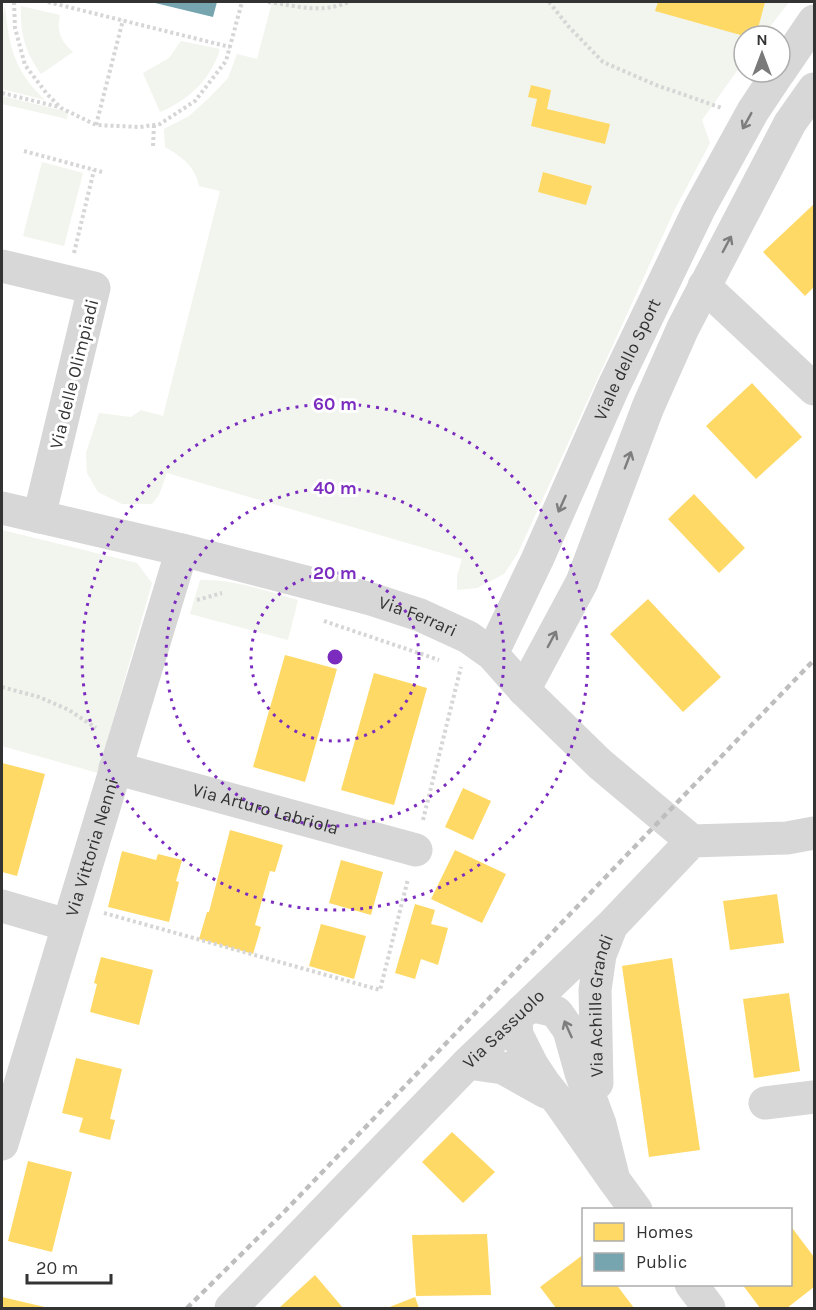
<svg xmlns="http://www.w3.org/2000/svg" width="816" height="1310" font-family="Karla,sans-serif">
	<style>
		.green { fill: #f1f5ed }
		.homes { fill: #ffd966 }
		.public { fill: #76a5af }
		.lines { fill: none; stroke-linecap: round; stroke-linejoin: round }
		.path { stroke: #d6d6d6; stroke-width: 4; stroke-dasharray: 3 3; stroke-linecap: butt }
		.minor { stroke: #d7d7d7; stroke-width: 33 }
		.rail { stroke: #bebebe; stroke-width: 4.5; stroke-dasharray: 6 4.5; stroke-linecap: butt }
		.oneway { stroke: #7d7d7d }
		.ring { fill: none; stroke: #7b2cbf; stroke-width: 3; stroke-dasharray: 3 6 }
		.labels { text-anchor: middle; stroke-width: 6; stroke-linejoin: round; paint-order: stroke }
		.street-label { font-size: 18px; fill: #333; stroke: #fff }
		.centre { fill: #7b2cbf; stroke: #fff; stroke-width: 3 }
		.ring-label { font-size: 18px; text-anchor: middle; font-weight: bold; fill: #7b2cbf; stroke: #fff; stroke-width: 6; stroke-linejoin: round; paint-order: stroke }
	</style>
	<rect width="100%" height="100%" fill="#fff"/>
	<g class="green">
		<path d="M 272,2 L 789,2 L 763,36 L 744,36 L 744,61 L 702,120 L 710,143 L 674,211 L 518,553 L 504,574 L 477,588 L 457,590 L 457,576 L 462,559 L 167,473 L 159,495 L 152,504 L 122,504 L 98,492 L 87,473 L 86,453 L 99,413 L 131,417 L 141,410 L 163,416 L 220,191 L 199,186 C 195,166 182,157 165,147 L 164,129 L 189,116 L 209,98 L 228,78 L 237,54 L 257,59 Z"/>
		<path d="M 5,6 C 9,47 14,71 45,100 L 2,89 L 2,19 Z"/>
		<path d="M 21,6 L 60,15 C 56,31 61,42 73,52 L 41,74 C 25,52 20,33 21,6 Z"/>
		<path d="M 181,41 L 220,49 C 211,79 189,100 160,112 L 143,73 L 169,58 Z"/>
		<polygon points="2,96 68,112 67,119 2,104"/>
		<polygon points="42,162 83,173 64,246 23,236"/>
		<polygon points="2,530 137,563 152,583 98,773 2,746"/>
		<path d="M 200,580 C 234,579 266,591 298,600 L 288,640 L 190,614 Z"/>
	</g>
	<g class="homes">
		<polygon points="658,2 765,2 756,36 744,36 655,11"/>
		<polygon points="531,85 551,90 547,109 610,124 605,144 531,126 537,99 528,97"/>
		<polygon points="543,172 592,186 586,205 538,192"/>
		<polygon points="814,204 814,287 805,296 763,252"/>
		<polygon points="752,383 802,437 756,479 706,426"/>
		<polygon points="694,494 745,548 719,573 668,519"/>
		<polygon points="648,599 721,677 683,712 610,634"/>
		<polygon points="285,655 337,669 305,782 253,767"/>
		<polygon points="374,673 427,688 394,805 341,790"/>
		<polygon points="2,763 45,774 17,876 2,872"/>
		<polygon points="463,788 491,801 473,840 445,827"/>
		<polygon points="230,830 283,845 275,872 270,871 255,925 261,927 253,954 199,939 207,912 209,912"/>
		<polygon points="455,850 506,874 482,923 431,899"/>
		<polygon points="122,851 156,860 158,854 182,860 176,881 179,882 169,922 108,907"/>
		<polygon points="341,860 383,872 371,915 329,903"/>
		<polygon points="777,894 784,943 730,950 723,901"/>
		<polygon points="415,904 435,910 431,924 448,928 438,965 421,959 415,979 395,973"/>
		<polygon points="321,924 366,936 354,979 309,966"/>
		<polygon points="101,957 153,970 139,1025 90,1012 97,984 94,983"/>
		<polygon points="672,958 700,1150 649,1157 622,966"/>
		<polygon points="789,993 800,1071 754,1078 743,999"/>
		<polygon points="76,1058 122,1069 110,1119 115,1120 110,1140 79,1132 83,1118 62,1113"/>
		<polygon points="452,1132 495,1172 463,1203 422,1162"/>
		<polygon points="28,1161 72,1172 52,1252 8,1241"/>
		<polygon points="790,1225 814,1257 814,1287 787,1308 760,1308 742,1284 790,1284"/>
		<polygon points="487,1234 491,1295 416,1296 412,1235"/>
		<polygon points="584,1254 584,1284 616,1284 634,1308 556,1308 540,1287"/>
		<polygon points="315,1275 343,1308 279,1308"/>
		<polygon points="2,1297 49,1308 2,1308"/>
		<polygon points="415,1297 419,1308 387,1308"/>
	</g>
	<polygon class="public" points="151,2 217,2 213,17"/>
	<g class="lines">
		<g class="path">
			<polyline points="14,2 15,28 25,65 47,94 61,108 96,125 140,127 160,124 195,101 226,61 242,2"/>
			<polyline points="48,2 230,47"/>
			<path d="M 268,2 C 298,6 320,14 349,2"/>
			<polyline points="549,2 569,27 603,62 656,85 722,108"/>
			<polyline points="2,93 59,107"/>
			<polyline points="96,125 123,20"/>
			<polyline points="153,146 154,125"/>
			<polyline points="24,151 102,172"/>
			<polyline points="74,253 94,170"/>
			<polyline points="197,600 222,593"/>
			<polyline points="324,621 439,660"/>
			<polyline points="2,687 39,697 69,710 96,728"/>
			<polyline points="423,820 461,667"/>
			<polyline points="104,913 380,990 408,879"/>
		</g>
		<g class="minor">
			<polyline points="780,71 814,21"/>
			<polyline points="2,266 94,288 39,517"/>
			<polyline points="704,286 814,389"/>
			<path id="s1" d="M 2,508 L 182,550 L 371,599 L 420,615 L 468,637 L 492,654 L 524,690 L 600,764 L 692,841"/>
			<path id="s2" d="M 492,654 L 537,560 L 613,388 L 699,209 L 753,111 L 779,72"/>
			<polyline points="524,690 582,582 648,407 683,328 790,123 814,89"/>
			<path id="s3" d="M 115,768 L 416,850"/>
			<polyline points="2,906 67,925"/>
			<polyline points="468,1063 503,1068 546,1092"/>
			<path id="s4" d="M 597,1083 L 595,990 L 600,955 L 611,927"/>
			<polyline points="765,1103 814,1097"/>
			<path id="s5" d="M 2,1144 L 182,550"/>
			<polyline points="614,1180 600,1124 581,1073 569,1030 557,1013 551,1010 534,1006 521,1012 516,1022 517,1035 532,1065 544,1083 560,1103 614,1180 636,1210"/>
			<polyline points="691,1284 709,1308"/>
			<path id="s6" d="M 231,1308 L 468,1063 L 612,925 L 692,841 L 787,838 L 814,833"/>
		</g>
		<polyline class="rail" points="187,1308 285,1211 814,660"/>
	</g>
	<defs><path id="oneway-shaft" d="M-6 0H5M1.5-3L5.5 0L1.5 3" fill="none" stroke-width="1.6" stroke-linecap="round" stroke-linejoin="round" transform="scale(1.5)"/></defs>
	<g class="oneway">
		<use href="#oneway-shaft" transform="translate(747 121) rotate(119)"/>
		<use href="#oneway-shaft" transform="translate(727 244) rotate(-62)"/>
		<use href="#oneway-shaft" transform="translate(628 460) rotate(-69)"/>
		<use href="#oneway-shaft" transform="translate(562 504) rotate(114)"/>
		<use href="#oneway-shaft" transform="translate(552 639) rotate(-62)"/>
		<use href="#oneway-shaft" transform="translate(568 1029) rotate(-114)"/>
	</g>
	<g class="ring">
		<circle cx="335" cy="657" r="84"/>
		<circle cx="335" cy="657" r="169"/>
		<circle cx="335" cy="657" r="253"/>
	</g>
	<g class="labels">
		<g class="street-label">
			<text dy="6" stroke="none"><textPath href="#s2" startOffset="324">Viale dello Sport</textPath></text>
			<text transform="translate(74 374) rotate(-76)" y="6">Via delle Olimpiadi</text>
			<text dy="6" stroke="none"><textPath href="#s1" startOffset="430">Via Ferrari</textPath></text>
			<text dy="6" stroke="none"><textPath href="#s3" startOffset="156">Via Arturo Labriola</textPath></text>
			<text dy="6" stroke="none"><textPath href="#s5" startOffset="310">Via Vittoria Nenni</textPath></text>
			<text dy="6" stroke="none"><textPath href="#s4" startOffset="78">Via Achille Grandi</textPath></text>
			<text dy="6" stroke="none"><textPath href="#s6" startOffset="390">Via Sassuolo</textPath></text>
		</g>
	</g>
	<circle cx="335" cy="657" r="9" class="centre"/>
	<g class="ring-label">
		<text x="335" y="410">60 m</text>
		<text x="335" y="494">40 m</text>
		<text x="335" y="579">20 m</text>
	</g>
	<rect width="816" height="1310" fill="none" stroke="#333333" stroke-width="6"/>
	<rect x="582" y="1208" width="210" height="78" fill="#ffffff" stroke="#adadad" stroke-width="1.5"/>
	<rect x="594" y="1223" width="30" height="18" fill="#ffd966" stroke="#adadad" stroke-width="1.5"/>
	<text x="636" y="1238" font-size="18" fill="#333333">Homes</text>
	<rect x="594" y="1253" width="30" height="18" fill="#76a5af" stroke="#adadad" stroke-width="1.5"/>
	<text x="636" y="1268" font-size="18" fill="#333333">Public</text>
	<g transform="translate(762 54)"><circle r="28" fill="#ffffff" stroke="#adadad" stroke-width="1.5"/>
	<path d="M0-4.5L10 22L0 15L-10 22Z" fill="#7a7a7a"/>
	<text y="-9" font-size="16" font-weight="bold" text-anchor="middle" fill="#333333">N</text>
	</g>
	<path d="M27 1274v9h84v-9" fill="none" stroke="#333333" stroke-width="3"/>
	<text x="36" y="1274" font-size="18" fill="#333333" stroke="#ffffff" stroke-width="4.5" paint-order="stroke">20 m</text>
</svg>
